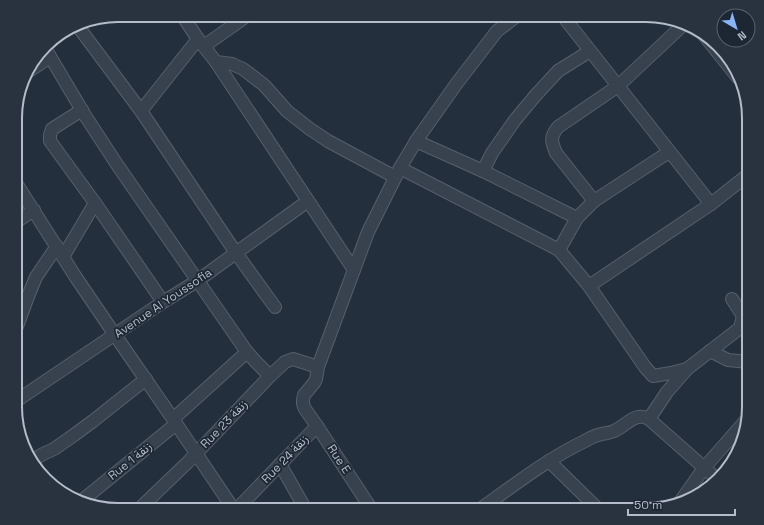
<svg xmlns="http://www.w3.org/2000/svg" width="764" height="525" font-family="'Space Grotesk','Noto Sans Arabic',sans-serif">
	<style>
		.lines { fill: none; stroke-linecap: round; stroke-linejoin: round }
		.street-casing { stroke: #565f6c; stroke-width: 14 }
		.street { stroke: #38414e; stroke-width: 12 }
		.labels { text-anchor: middle; stroke-width: 3.5; stroke-linejoin: round; paint-order: stroke }
		.street-label { font-size: 12px; fill: #b4bcc9; stroke: #1d2633 }
		.rim { fill: none; stroke: #b4bcc9; stroke-width: 2 }
	</style>
	<rect width="100%" height="100%" fill="#242f3e"/>
	<g class="lines">
		<defs>
			<g id="street">
				<polyline points="182,15 198,39 216,62 232,64 243,69 264,85 287,111 310,129 328,141 395,177"/>
				<polyline points="562,15 711,204"/>
				<polyline points="77,25 141,111 236,253 275,307"/>
				<polyline points="703,34 739,79"/>
				<polyline points="204,46 248,15"/>
				<polyline points="45,48 86,117 118,166 247,352 256,362 270,376"/>
				<polyline points="216,62 354,270"/>
				<polyline points="26,73 50,57"/>
				<polyline points="82,110 52,129 50,135 50,141 95,203 163,302"/>
				<polyline points="141,111 198,39"/>
				<polyline points="416,141 483,171 577,218"/>
				<polyline points="400,168 559,250 589,286 711,204 749,174"/>
				<polyline points="483,171 492,153 515,120 535,96 558,71 590,51"/>
				<polyline points="16,183 75,276 115,335 173,419 234,510"/>
				<path d="M 594,201 L 556,153 C 551,141 550,137 558,127 L 618,86 L 682,26"/>
				<polyline points="16,222 34,210"/>
				<polyline points="559,250 577,218 594,201 669,152"/>
				<polyline points="63,257 95,203"/>
				<polyline points="589,286 645,367 653,376 671,373 687,369"/>
				<polyline points="16,329 29,294 36,277 57,246"/>
				<polyline points="710,351 728,360 749,362"/>
				<polyline points="16,401 163,302 197,281 308,201"/>
				<polyline points="173,419 247,352"/>
				<polyline points="649,419 667,392 687,369 740,328 743,316 732,299"/>
				<polyline points="31,461 43,454 54,449 74,435 93,421 146,379"/>
				<polyline points="549,461 599,510"/>
				<polyline points="280,464 306,510"/>
				<polyline points="84,499 176,424"/>
				<polyline points="680,502 704,468 747,419"/>
				<polyline points="138,510 187,463 270,376 285,362 293,359 318,367"/>
				<polyline points="236,510 317,426"/>
				<polyline points="372,510 317,426 305,409 303,404 303,400 304,395 314,383 316,379 318,367 368,232 400,168 416,141 457,83 497,31 518,15"/>
				<path d="M 479,510 C 513,486 547,459 585,441 C 590,438 596,435 602,434 C 606,433 610,433 614,431 C 626,426 635,411 649,419 L 717,479"/>
			</g>
		</defs>
		<use href="#street" class="street-casing"/>
		<use href="#street" class="street"/>
	</g>
	<g class="labels">
		<g class="street-label">
			<text transform="translate(163 303) rotate(-34)" y="4">Avenue Al Youssofia</text>
			<text transform="translate(224 424) rotate(-46)" y="4">Rue 23 زنقة</text>
			<text transform="translate(285 459) rotate(-46)" y="4">Rue 24 زنقة</text>
			<text transform="translate(339 459) rotate(57)" y="4">Rue E</text>
			<text transform="translate(130 461) rotate(-39)" y="4">Rue 1 زنقة</text>
		</g>
	</g>
	<path d="M0 0H764V525H0ZM118 22H646A96 96 0 0 1 742 118V407A96 96 0 0 1 646 503H118A96 96 0 0 1 22 407V118A96 96 0 0 1 118 22Z" fill="#29323f" fill-rule="evenodd"/>
	<path class="rim" d="M118 22H646A96 96 0 0 1 742 118V407A96 96 0 0 1 646 503H118A96 96 0 0 1 22 407V118A96 96 0 0 1 118 22Z"/>
	<g transform="translate(736 28) rotate(142)"><circle r="19" fill="#1d2633" stroke="#59626f"/>
	<path d="M0-3L7 15L0 10L-7 15Z" fill="#8ab4f8"/>
	<text y="-6" font-size="11" font-weight="bold" text-anchor="middle" fill="#b4bcc9">N</text>
	</g>
	<path d="M628 509v6h107v-6" fill="none" stroke="#b4bcc9" stroke-width="2"/>
	<text x="634" y="509" font-size="12" fill="#b4bcc9" stroke="#1d2633" stroke-width="3" paint-order="stroke">50 m</text>
</svg>
